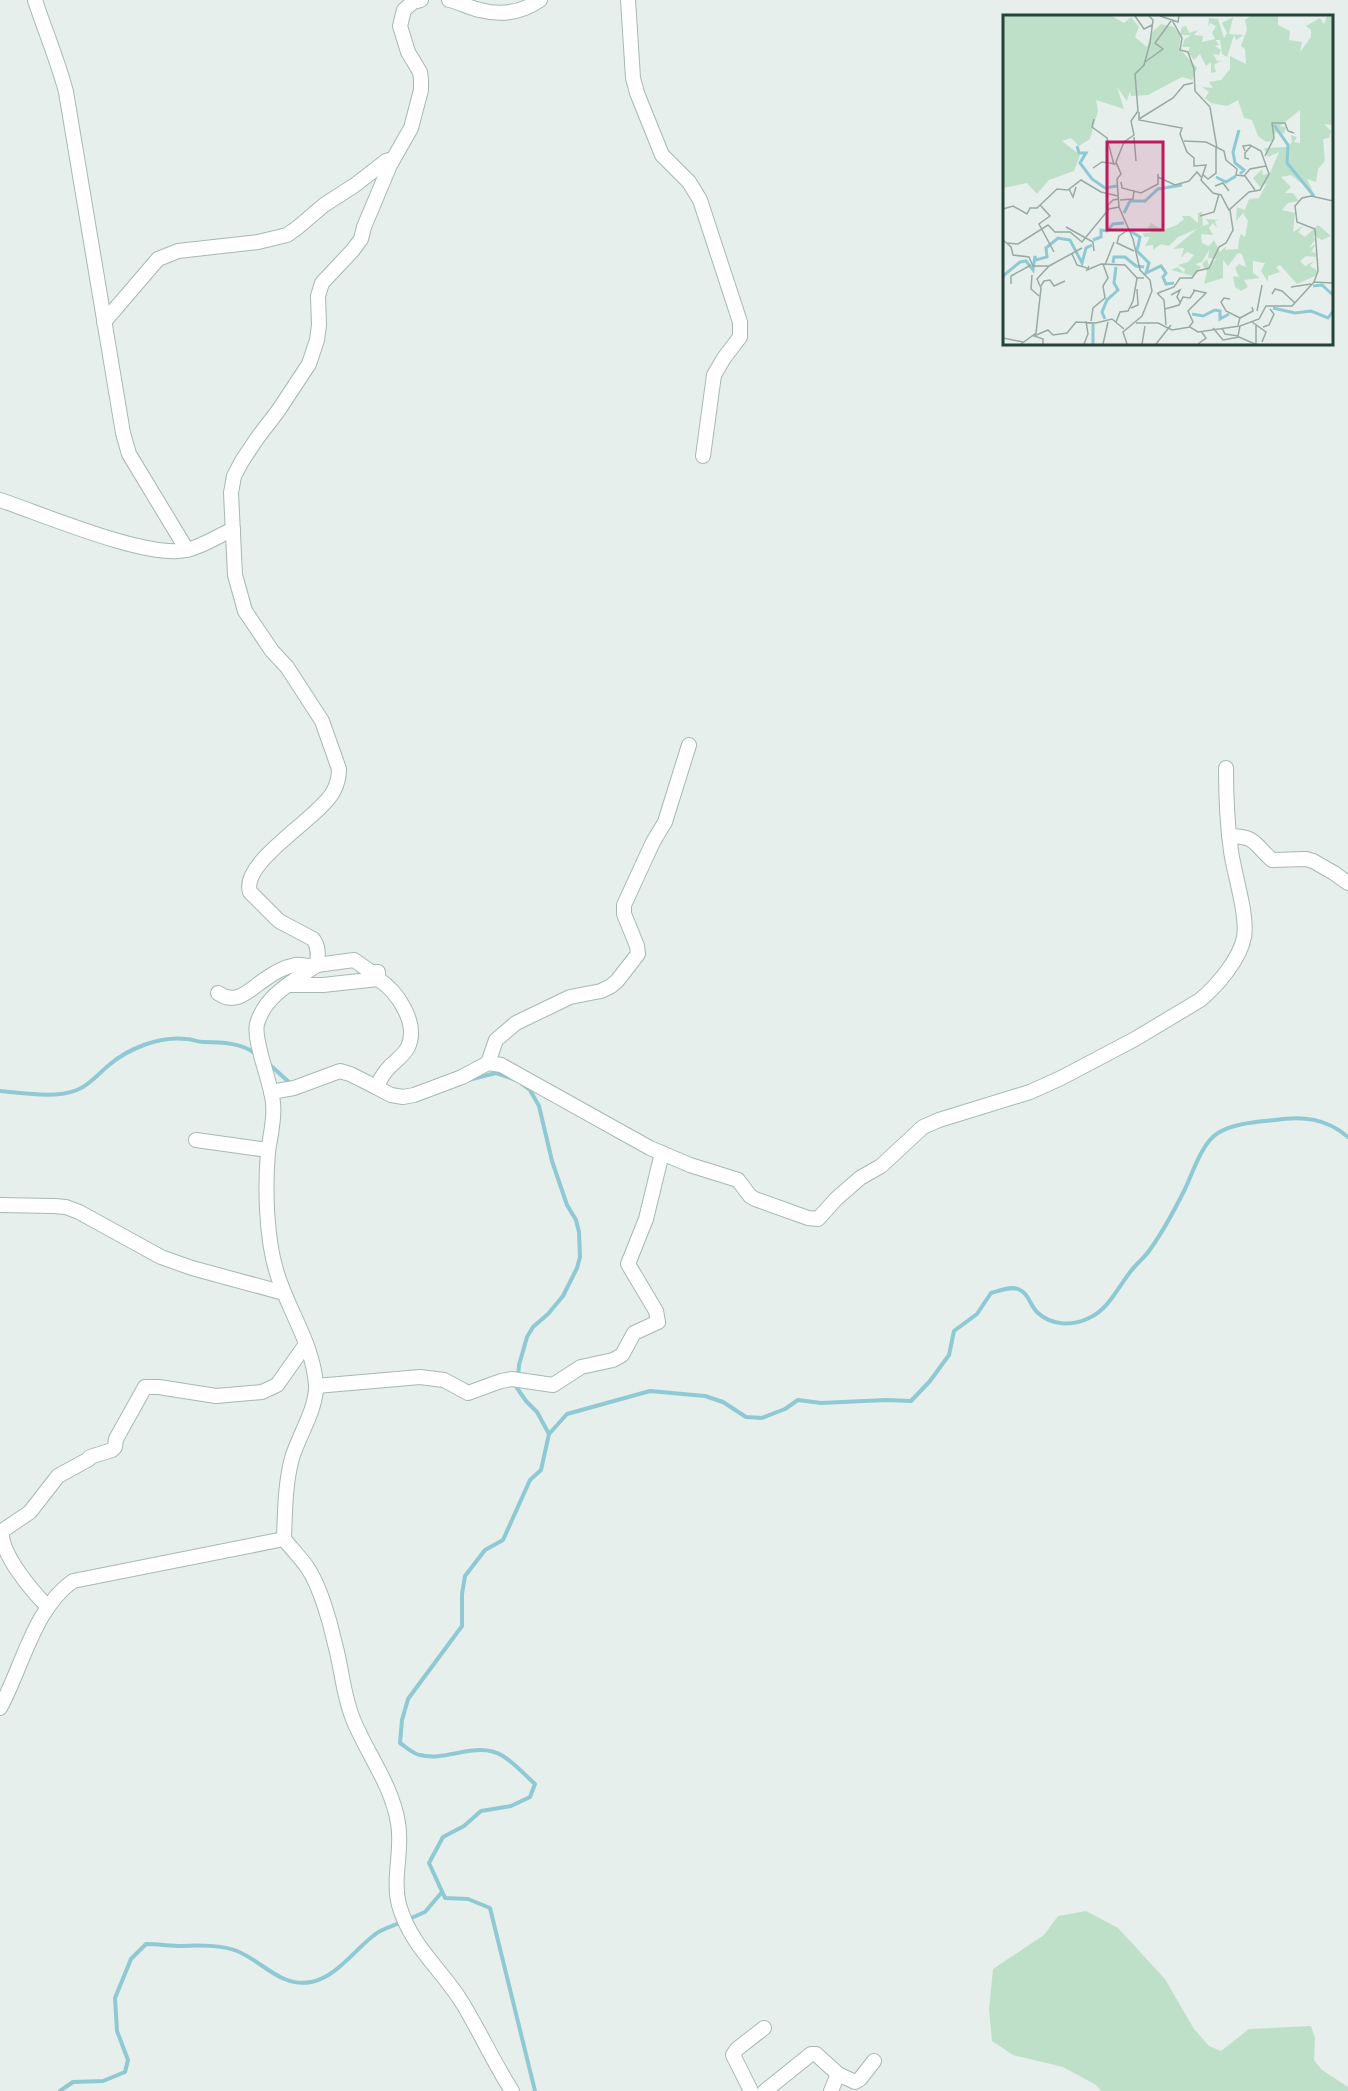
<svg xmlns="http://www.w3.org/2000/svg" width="1348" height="2091" font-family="Mulish,sans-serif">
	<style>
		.green { fill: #bfe0c8 }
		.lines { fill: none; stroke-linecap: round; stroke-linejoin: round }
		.stream { stroke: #8ec9d4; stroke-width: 4 }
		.street-casing { stroke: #a8b8b2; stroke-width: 16 }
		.street { stroke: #fff; stroke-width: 14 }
		.inset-river { fill: none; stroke: #8ec9d4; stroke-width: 3 }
		.inset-road { fill: none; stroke: #98aaa4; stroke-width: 1.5 }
		.view { fill: #c2185b; fill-opacity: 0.15; stroke: #c2185b; stroke-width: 3 }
		.inset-edge { fill: none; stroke: #24423a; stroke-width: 3 }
	</style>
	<rect width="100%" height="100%" fill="#e6efeb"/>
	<polygon class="green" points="1086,1911 1118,1928 1165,1979 1194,2029 1209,2046 1221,2051 1249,2029 1311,2026 1315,2038 1314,2060 1322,2070 1348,2087 1348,2091 1101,2091 1096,2085 1063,2067 1013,2055 992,2041 989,2009 993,1969 1044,1935 1058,1916"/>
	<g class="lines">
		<g class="stream">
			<polyline points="269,1064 291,1084 293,1083"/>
			<polyline points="468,1080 496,1073 516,1080"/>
			<polyline points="522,1084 530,1090 539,1106 552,1161 567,1205 576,1220 579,1232 580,1257 577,1268 563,1296 548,1314 533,1327 527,1337 519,1365 517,1388 526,1401 537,1412 549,1434"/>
			<path d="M 0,1091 C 23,1093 55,1099 77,1090 C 90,1085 99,1073 109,1065 C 129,1048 160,1036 186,1039 C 192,1039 197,1042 204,1042 C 221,1042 242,1043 256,1054"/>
			<polyline points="409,1919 425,1912 442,1892"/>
			<path d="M 60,2091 L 73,2082 L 103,2081 L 125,2072 L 128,2060 L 117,2031 L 115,1998 L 131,1959 L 146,1944 C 158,1944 170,1946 182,1946 C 197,1945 223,1945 237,1951 C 262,1961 281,1988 311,1982 C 335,1978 355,1950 373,1936 C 380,1929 393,1926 402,1922"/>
			<path d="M 535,2091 L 490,1908 L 468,1899 L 445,1898 L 429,1863 L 443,1837 L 464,1826 L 481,1811 L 511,1806 L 530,1797 L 535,1784 C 525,1775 514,1763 503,1756 C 477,1740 447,1762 420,1755 C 413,1754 406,1747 400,1743 L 402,1720 L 408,1699 L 462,1626 L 462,1594 L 465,1576 L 485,1550 L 503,1540 L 530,1480 L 541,1470 L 549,1434 L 567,1414 L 650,1391 L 705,1396 L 723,1402 L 746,1417 L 762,1418 L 785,1409 L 798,1400 L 821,1403 L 886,1400 L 911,1401 L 930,1381 L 949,1355 L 954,1331 L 977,1314 L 991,1293 C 999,1291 1010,1286 1018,1289 C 1029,1293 1030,1306 1038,1313 C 1052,1326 1073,1326 1089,1318 C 1109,1309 1118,1287 1131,1271 C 1136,1264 1144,1258 1149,1251 C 1162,1233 1174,1211 1184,1191 C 1192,1175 1202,1142 1218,1133 C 1234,1123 1257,1122 1275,1120 C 1303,1116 1326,1118 1348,1137"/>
		</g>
		<defs>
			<g id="street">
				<path d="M 35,0 C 45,31 58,61 66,92 L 123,433 L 129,454 L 187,550"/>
				<path d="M 421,0 L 413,2 L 404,10 L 400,26 L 408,52 L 420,72 L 421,80 L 421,90 L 411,128 L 390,165 L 364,227 L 361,239 L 353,250 L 322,283 L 318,296 L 319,325 L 317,340 L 309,364 L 278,411 L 258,437 L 242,461 L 234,476 L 231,493 L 235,575 L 245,611 L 272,651 L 287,667 L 322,721 L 339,769 C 339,777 337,785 333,792 C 319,818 240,862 250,892 L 279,921 L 313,939 C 319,946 318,956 317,965 C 295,980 265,995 257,1024 C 253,1041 271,1081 273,1103 C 275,1119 270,1136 268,1152 C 265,1187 266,1236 276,1270 C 287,1309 313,1343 316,1385 C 317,1408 299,1435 292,1458 C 285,1484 285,1512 284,1539 C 291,1548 300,1557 307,1567 C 320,1586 330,1621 335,1644 C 342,1669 343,1695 353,1719 C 367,1754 392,1785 398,1823 C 403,1850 392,1878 399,1905 C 411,1947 442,1969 463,2004 C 480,2032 494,2063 512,2091"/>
				<path d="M 449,0 C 460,2 469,8 480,10 C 502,16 521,13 540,0"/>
				<polyline points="628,0 633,78 637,93 662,155 689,182 700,200 740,322 740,337 724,358 714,375 703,456"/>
				<polyline points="104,322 158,259 178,251 258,242 287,235 297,228 324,205 355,185 386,161 393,159"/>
				<path d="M 0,500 C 42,514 147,559 186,550 C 202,547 218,536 233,529"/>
				<path d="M 1229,836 C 1256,836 1254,844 1272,860 L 1306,859 L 1313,861 L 1334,873 L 1348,883"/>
				<path d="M 317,965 L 354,960 L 371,972 L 378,972 L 378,979 C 397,991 419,1023 408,1047 C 403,1057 392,1063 386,1071 C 382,1076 379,1082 376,1087 L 391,1095 L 403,1097 L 414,1095 L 462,1077 L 488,1063 L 501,1065 L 650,1148 L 690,1165 L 738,1180 L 750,1196 L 755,1199 L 808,1218 L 818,1219 L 836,1199 L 860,1178 L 881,1166 L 923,1127 L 939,1120 L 1030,1092 L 1061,1078 L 1135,1039 L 1200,1000 C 1217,986 1240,959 1244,937 C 1248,915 1234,874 1231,851 C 1227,823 1226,796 1226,768"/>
				<polyline points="288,985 323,985 378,979"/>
				<path d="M 218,993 C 236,1006 249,990 264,980 C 272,974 285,967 295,965 C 301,964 308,966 314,967"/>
				<polyline points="488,1063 496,1040 516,1023 570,997 601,991 611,986 617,981 638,954 637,946 624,914 624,905 653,842 665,822 689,745"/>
				<polyline points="271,1092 294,1088 340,1071 350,1074 376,1087"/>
				<polyline points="196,1140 268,1150"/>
				<polyline points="0,1205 54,1206 66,1207 79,1212 161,1257 192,1268 284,1293"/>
				<polyline points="316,1386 420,1377 444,1380 468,1393 501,1381 512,1379 553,1385 581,1367 613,1360 622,1355 634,1333 658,1322 656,1311 628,1264 646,1219 662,1153"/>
				<path d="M 48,1607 C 33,1592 0,1554 2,1531 L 30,1512 L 58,1476 L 89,1459 L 90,1457 L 112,1450 L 115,1447 L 116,1439 L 145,1387 L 159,1387 L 216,1396 L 262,1392 L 277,1385 L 306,1344"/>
				<path d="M 0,1708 C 22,1668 34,1608 73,1581 L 284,1539"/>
				<polyline points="751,2091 733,2055 737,2049 764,2028"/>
				<polyline points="765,2091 811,2054 816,2054 838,2074 855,2082 860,2079 874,2061"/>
				<polyline points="831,2091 838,2074"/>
			</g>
		</defs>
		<use href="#street" class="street-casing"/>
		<use href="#street" class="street"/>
	</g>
	<g transform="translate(1003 15)">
		<rect width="330" height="330" fill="#e6efeb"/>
		<path d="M 0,1 L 109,1 L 121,8 L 128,2 L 136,12 L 132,22 L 144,32 L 148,18 L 158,9 L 171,12 L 177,19 L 179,12 L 183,11 L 186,18 L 195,15 L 191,20 L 200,21 L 199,27 L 212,24 L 209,18 L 213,11 L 207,8 L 205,12 L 206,3 L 215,4 L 221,23 L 224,18 L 219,8 L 230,2 L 226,19 L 241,20 L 233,25 L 231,20 L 224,42 L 219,39 L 217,25 L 213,25 L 216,30 L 212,31 L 218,35 L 216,40 L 210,39 L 214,46 L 219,45 L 211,50 L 213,57 L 208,58 L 208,47 L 203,51 L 197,39 L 191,45 L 185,37 L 187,32 L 179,32 L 181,25 L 188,20 L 178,20 L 176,33 L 194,53 L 189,65 L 179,62 L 145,80 L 128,81 L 127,76 L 124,86 L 114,72 L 121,94 L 93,85 L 95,96 L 87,124 L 76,131 L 68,123 L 59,126 L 77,140 L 71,156 L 46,165 L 34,179 L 24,168 L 0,173 ZM 248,1 L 275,1 L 275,10 L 287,16 L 286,25 L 299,27 L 297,37 L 308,22 L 308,15 L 303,11 L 317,3 L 321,9 L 324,1 L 330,1 L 330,110 L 321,109 L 328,116 L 326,123 L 320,124 L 322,146 L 315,154 L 313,167 L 304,164 L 310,177 L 288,160 L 278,162 L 288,172 L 282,178 L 290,178 L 296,186 L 285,188 L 279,195 L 292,198 L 290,217 L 301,210 L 295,217 L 302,222 L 315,210 L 328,221 L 319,225 L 310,220 L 312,225 L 306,233 L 313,229 L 308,237 L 314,238 L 313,242 L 303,241 L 297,246 L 302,251 L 311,246 L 307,251 L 315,256 L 312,261 L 294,269 L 277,250 L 273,252 L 277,257 L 265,261 L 265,267 L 258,256 L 262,248 L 250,246 L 250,258 L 257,263 L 241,265 L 245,272 L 238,276 L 232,272 L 230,261 L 236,262 L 232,253 L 236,249 L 243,252 L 239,239 L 235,238 L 225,251 L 220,245 L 220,263 L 201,269 L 204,256 L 199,249 L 204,244 L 206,251 L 213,244 L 205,243 L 206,235 L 199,247 L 192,249 L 198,252 L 190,261 L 168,255 L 175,252 L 181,258 L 182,254 L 175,250 L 185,247 L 191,240 L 184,237 L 178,243 L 181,233 L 170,234 L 194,214 L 175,222 L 166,231 L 158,229 L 150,235 L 150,230 L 142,231 L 147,222 L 141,222 L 140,218 L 150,217 L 145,213 L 148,208 L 160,215 L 174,210 L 181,204 L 179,201 L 187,201 L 195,208 L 195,198 L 199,197 L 200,211 L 206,209 L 203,204 L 216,205 L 212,206 L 214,213 L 210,208 L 206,213 L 210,220 L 198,219 L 199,228 L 206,231 L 211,225 L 217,237 L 223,231 L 222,235 L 235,234 L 236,224 L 238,219 L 242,222 L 245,206 L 240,198 L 233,206 L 234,192 L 242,195 L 246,184 L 256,183 L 264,168 L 257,172 L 250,163 L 259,154 L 260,160 L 267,158 L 276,137 L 265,142 L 261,133 L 285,132 L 289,127 L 288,120 L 294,122 L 291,127 L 297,128 L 297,95 L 277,111 L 283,112 L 281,119 L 273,117 L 269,126 L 263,127 L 255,121 L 249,105 L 241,103 L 235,85 L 224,91 L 208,88 L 202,83 L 206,77 L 199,72 L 210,73 L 206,67 L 218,65 L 227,54 L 227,41 L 243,49 L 242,34 L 238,31 L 244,14 L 242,5 Z" fill="#bfe0c8"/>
		<path class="inset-river" d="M 271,110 L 285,130 L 284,148 L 311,181M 236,115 L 230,137 L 232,148 L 241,155 L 237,159M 74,131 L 76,138 L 83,138 L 77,148 L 89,164 L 102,173 L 114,171M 213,162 L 223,167 L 233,161M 121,198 L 127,186 L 142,186 L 155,174 L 179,170M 127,216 L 137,222 L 134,236 L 146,248 L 143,258 L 158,251 L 163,258 L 160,262 L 163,269 L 171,268M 90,225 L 98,222 L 98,215 L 104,216 L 110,209 L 121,208M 110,248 L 111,242 L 122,242 L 133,251 L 141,252M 0,261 L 17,247 L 23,246 L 30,255 L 32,241 L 33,245 L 44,242 L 43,233 L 55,223 L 67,225 L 79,248 L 83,233 L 89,230M 310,271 L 319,270 L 330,280M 270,293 L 292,298 L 308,296 L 325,303 L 330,296M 189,299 L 200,301 L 212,295 L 217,296 L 217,304 L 226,299M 102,304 L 99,297 L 104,285 L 115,275 L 111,268 L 113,252M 90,309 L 90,329"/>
		<path class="inset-road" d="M 132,1 L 141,14 L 149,10M 157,1 L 175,7 L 176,1M 169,5 L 179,23 L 177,35 L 185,37 L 191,54 L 192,76 L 207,92 L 214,133M 142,47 L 160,34 L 152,28 L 168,6M 136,97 L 136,105 L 179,113 L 177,119 L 184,137 L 191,143 L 191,151 L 203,150 L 198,165 L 210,178 L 218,180 L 226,195 L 246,177 L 257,175 L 266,159 L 258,136 L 247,130 L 240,131 L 242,136M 91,104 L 89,112 L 104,123 L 111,150M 136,104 L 170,83 L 181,70 L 190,68M 131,122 L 133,146M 181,126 L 203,127 L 221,136 L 223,145 L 234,154 L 233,160 L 242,161 L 252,175M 262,141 L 271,123 L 269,108 L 282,108 L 285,116 L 291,118M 246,144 L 242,143 L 242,138 L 248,131M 90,153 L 99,147 L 113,149M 199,159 L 205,164 L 213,158 L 213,132M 241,161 L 247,154 L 263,151M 155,162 L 172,170 L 186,166 L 194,157 L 198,162M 118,167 L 119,173 L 138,178 L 155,169 L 155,159M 212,171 L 220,168 L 226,176M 66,174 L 70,182 L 73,172M 117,185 L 130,184 L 131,175M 37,190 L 47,201 L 36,209 L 51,237M 0,194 L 10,191 L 24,199 L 27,193 L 34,193 L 54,174 L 65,175 L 78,165 L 98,177 L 115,181M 106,194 L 104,191 L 110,185 L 116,184M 197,201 L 211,197 L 216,179M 63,212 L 90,227 L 91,236M 125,215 L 116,221 L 114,228 L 131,236M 0,225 L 8,232 L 10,240 L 26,242 L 30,251 L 46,251 L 34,264 L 38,273 L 33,318 L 18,329M 3,228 L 15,229 L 45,210 L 52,217 L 67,217 L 79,227 L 106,194 L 116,192M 69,239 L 74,250 L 84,253M 102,250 L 111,227M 46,251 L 79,233M 86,251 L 84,255 L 98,249 L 122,250 L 134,263 L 141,263M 29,260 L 28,274 L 36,281M 311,267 L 315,256 L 312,214 L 294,207 L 292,191 L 299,183 L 308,181 L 330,186M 8,269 L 8,261 L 28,250M 38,271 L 41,266 L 47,265 L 51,271 L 62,266M 288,272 L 308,269M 154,278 L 161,285 L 163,310M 155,278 L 171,272 L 177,263 L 189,263 L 194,256 L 206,253 L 216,232 L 223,228 L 230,215 L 227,195M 269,279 L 272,274 L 279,276 L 292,288M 168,280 L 177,275 L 174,282 L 177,287M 227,284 L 221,283 L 218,287 L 223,296 L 237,303 L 235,310M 128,293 L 135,290 L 134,274M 162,294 L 176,290 L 180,282 L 187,283 L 192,275M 254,296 L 259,270M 237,303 L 250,296 L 249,292M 88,306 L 90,293 L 102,283 L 100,271 L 105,263 L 100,249M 113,307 L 117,297 L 125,296 L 130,286 L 134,263M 249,307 L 263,317 L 259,327M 133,308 L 155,308 L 169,315 L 187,312 L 195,317 L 237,311 L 256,304 L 263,291 L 289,291 L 311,267 L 330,268M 253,309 L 253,329M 186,312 L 190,307 L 185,296 L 203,278 L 190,275M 260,312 L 266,310 L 271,299 L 267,294M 210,313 L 220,325 L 236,322 L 252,329M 219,313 L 222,319 L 235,321 L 237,311M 0,323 L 20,327M 40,329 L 40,324 L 31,321 L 45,315 L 50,320 L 64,318 L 73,307 L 93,308 L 109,304 L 121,314M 81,329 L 85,319 L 83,306M 100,329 L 105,307M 124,329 L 120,317 L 139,301 L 149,276 L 147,265 L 137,255 L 130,224 L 116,192 L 114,164 L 118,159 L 113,147 L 121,127 L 131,120 L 128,106 L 135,96 L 132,59 L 141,50 L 147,28 L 150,5 L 146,1M 139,329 L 142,311M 153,329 L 168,310M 195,329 L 203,323 L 198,316"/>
		<path class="view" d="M 104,127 L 160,127 L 160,215 L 104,215 Z"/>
		<rect width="330" height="330" class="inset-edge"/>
	</g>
</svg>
